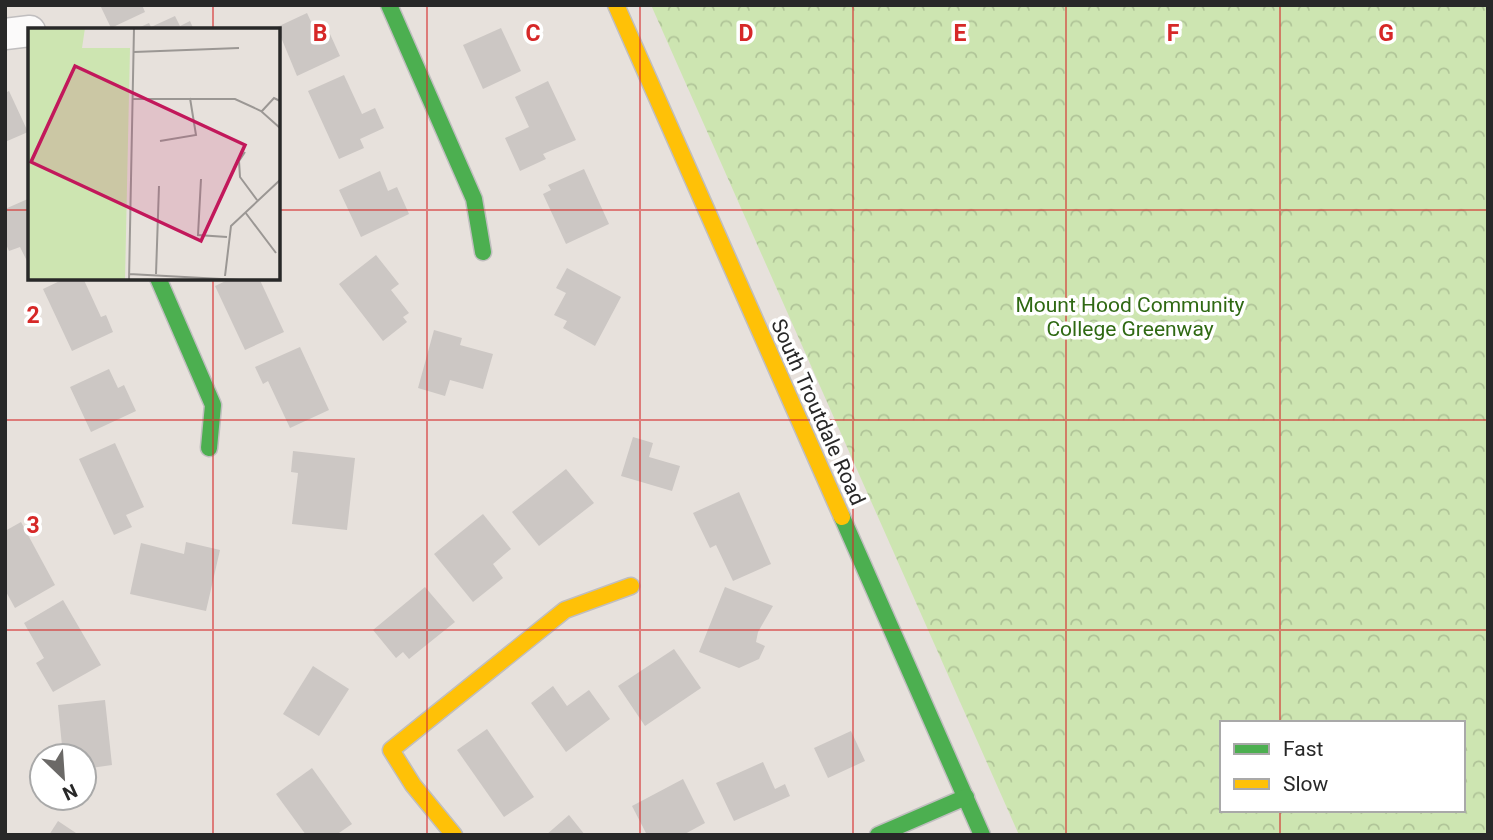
<svg xmlns="http://www.w3.org/2000/svg" width="1493" height="840" font-family="Roboto,sans-serif">
	<style>
		.forest { fill: url(#forest-crowns); fill-rule: evenodd }
		.building { fill: #ccc7c4 }
		.lines { fill: none; stroke-linecap: round; stroke-linejoin: round }
		.street-casing { stroke: #c0bebf; stroke-width: 33 }
		.fast-casing { stroke: #c0bebf; stroke-width: 19 }
		.slow-casing { stroke: #c0bebf; stroke-width: 19 }
		.street { stroke: #fbfafa; stroke-width: 30 }
		.fast { stroke: #4caf50; stroke-width: 16 }
		.slow { stroke: #ffc107; stroke-width: 16 }
		.grid { fill: none; stroke: #d62828; stroke-width: 2; stroke-opacity: 0.55 }
		.labels { text-anchor: middle; stroke-width: 7; stroke-linejoin: round; paint-order: stroke }
		.park-label { font-size: 21px; fill: #2f6913; stroke: #fff }
		.street-label { font-size: 21px; fill: #282828; stroke: #fff }
		.inset-road { fill: none; stroke: #9b9794; stroke-width: 2 }
		.view { fill: #c2185b; fill-opacity: 0.15; stroke: #c2185b; stroke-width: 3.5 }
		.inset-edge { fill: none; stroke: #282828; stroke-width: 3.5 }
		.grid-label { font-size: 23px; text-anchor: middle; font-weight: bold; fill: #d62828; stroke: #fff; stroke-width: 7; stroke-linejoin: round; paint-order: stroke }
	</style>
	<defs>
		<pattern id="forest-crowns" width="20" height="18" patternUnits="userSpaceOnUse" patternTransform="scale(1.75)"><rect width="20" height="18" fill="#cde5b1"/><path d="M2 6a3 3 0 1 1 6 0M12 15a3 3 0 1 1 6 0" fill="none" stroke="#b0c498"/></pattern>
	</defs>
	<rect width="100%" height="100%" fill="#e7e1dc"/>
	<path class="forest" d="M 651,5 L 1488,5 L 1488,835 L 1019,835 ZM 1222,723 L 1463,723 L 1463,810 L 1222,810 Z"/>
	<g class="building">
		<polygon points="100,5 142,5 145,12 111,28"/>
		<polygon points="307,13 319,39 330,34 340,56 297,76 278,30 275,28"/>
		<polygon points="175,16 180,26 190,21 194,30 134,30 149,23 151,27"/>
		<polygon points="501,28 521,71 483,89 463,45"/>
		<polygon points="344,75 362,114 375,108 384,128 360,139 364,148 339,159 308,91"/>
		<polygon points="548,81 576,140 543,154 546,159 520,171 505,138 529,127 515,97"/>
		<polygon points="9,91 28,132 5,142 5,93"/>
		<polygon points="584,169 609,224 566,244 543,194 551,190 548,185"/>
		<polygon points="380,171 388,191 397,187 409,214 361,237 339,190"/>
		<polygon points="30,198 30,267 20,247 9,251 5,242 5,209"/>
		<polygon points="376,255 399,284 391,290 409,313 403,317 407,322 383,341 339,284"/>
		<polygon points="567,268 621,297 595,346 563,328 567,321 554,315 566,293 556,288"/>
		<polygon points="66,278 83,278 101,317 106,315 113,332 72,351 43,289"/>
		<polygon points="232,278 259,278 284,332 245,350 215,286"/>
		<polygon points="434,330 462,338 460,345 493,354 483,389 450,380 445,396 418,388"/>
		<polygon points="300,347 329,410 290,428 268,381 263,384 255,367"/>
		<polygon points="109,369 118,388 124,385 136,411 91,432 70,387"/>
		<polygon points="633,437 653,443 649,457 680,466 672,491 621,476"/>
		<polygon points="115,443 144,507 126,515 132,527 114,535 79,459"/>
		<polygon points="293,451 355,458 347,530 292,524 298,473 291,472"/>
		<polygon points="566,469 594,503 539,546 512,512"/>
		<polygon points="739,492 771,564 733,581 716,545 710,548 693,513"/>
		<polygon points="483,514 511,549 493,564 503,578 473,602 434,554"/>
		<polygon points="21,522 55,585 15,608 5,590 5,531"/>
		<polygon points="186,542 220,550 206,611 130,594 141,543 184,554"/>
		<polygon points="425,587 455,622 409,659 403,652 396,658 373,630"/>
		<polygon points="725,587 773,606 758,632 756,642 765,646 759,659 739,668 699,652"/>
		<polygon points="63,600 101,665 53,692 36,663 44,658 24,623"/>
		<polygon points="674,649 701,688 645,726 618,686"/>
		<polygon points="313,666 349,689 319,736 283,714"/>
		<polygon points="553,686 567,706 589,690 610,719 566,752 531,703"/>
		<polygon points="105,700 112,765 84,769 84,756 63,756 58,705"/>
		<polygon points="487,729 534,797 504,817 457,750"/>
		<polygon points="851,731 865,761 828,778 814,748"/>
		<polygon points="763,762 775,789 785,784 790,796 734,821 716,783"/>
		<polygon points="312,768 352,824 336,835 306,835 276,794"/>
		<polygon points="683,779 705,823 683,835 647,835 632,806"/>
		<polygon points="569,815 585,835 546,835"/>
		<polygon points="58,821 79,835 49,835"/>
	</g>
	<g class="lines">
		<defs>
			<polyline id="street" points="5,34 30,31"/>
			<g id="fast">
				<polyline points="389,5 474,199 483,252"/>
				<polyline points="158,278 213,405 209,448"/>
				<polyline points="842,517 982,835"/>
				<polyline points="878,835 966,797"/>
			</g>
			<g id="slow">
				<polyline points="616,5 842,517"/>
				<polyline points="454,835 413,785 391,750 565,610 631,586"/>
			</g>
		</defs>
		<use href="#street" class="street-casing"/>
		<use href="#fast" class="fast-casing"/>
		<use href="#slow" class="slow-casing"/>
		<use href="#street" class="street"/>
		<use href="#fast" class="fast"/>
		<use href="#slow" class="slow"/>
	</g>
	<path class="grid" d="M 213,5 L 213,30M 427,5 L 427,835M 640,5 L 640,835M 853,5 L 853,835M 1066,5 L 1066,835M 1280,5 L 1280,723M 5,210 L 30,210M 278,210 L 1488,210M 213,278 L 213,835M 5,420 L 1488,420M 5,630 L 1488,630M 1280,810 L 1280,835"/>
	<g class="labels">
		<g class="park-label">
			<text x="1130" y="312">Mount Hood Community<tspan x="1130" dy="24">College Greenway</tspan></text>
		</g>
		<g class="street-label">
			<text transform="translate(818 412) rotate(66)" y="7">South Troutdale Road</text>
		</g>
	</g>
	<g transform="translate(28 28)">
		<rect width="252" height="252" fill="#e7e1dc"/>
		<path d="M 0,0 L 57,0 L 54,20 L 102,20 L 97,252 L 0,252 Z" fill="#cde5b1"/>
		<path class="inset-road" d="M 106,24 L 211,20M 105,71 L 207,71 L 233,83 L 252,100M 234,83 L 246,70 L 252,73M 132,113 L 168,107 L 162,70M 217,124 L 211,133 L 212,149 L 229,172M 173,151 L 170,207 L 199,209M 217,184 L 248,225M 101,246 L 212,252M 128,246 L 131,158M 197,248 L 203,198 L 252,152M 101,252 L 106,0"/>
		<path class="view" d="M 47,38 L 217,117 L 173,213 L 3,134 Z"/>
		<rect width="252" height="252" class="inset-edge"/>
	</g>
	<g class="grid-label">
		<text x="320" y="41">B</text>
		<text x="533" y="41">C</text>
		<text x="746" y="41">D</text>
		<text x="960" y="41">E</text>
		<text x="1173" y="41">F</text>
		<text x="1386" y="41">G</text>
		<text x="33" y="323">2</text>
		<text x="33" y="533">3</text>
	</g>
	<rect width="1493" height="840" fill="none" stroke="#282828" stroke-width="14"/>
	<rect x="1220" y="721" width="245" height="91" fill="#ffffff" stroke="#a9a9a9" stroke-width="2"/>
	<rect x="1234" y="744" width="35" height="10" fill="#4caf50" stroke="#a9a9a9" stroke-width="2"/>
	<text x="1283" y="756" font-size="21" fill="#282828">Fast</text>
	<rect x="1234" y="779" width="35" height="10" fill="#ffc107" stroke="#a9a9a9" stroke-width="2"/>
	<text x="1283" y="791" font-size="21" fill="#282828">Slow</text>
	<g transform="translate(63 777) rotate(155)"><circle r="33" fill="#ffffff" stroke="#a9a9a9" stroke-width="2"/>
	<path d="M0-5L12 26L0 18L-12 26Z" fill="#6b6967"/>
	<text y="-10" font-size="19" font-weight="bold" text-anchor="middle" fill="#282828">N</text>
	</g>
</svg>
